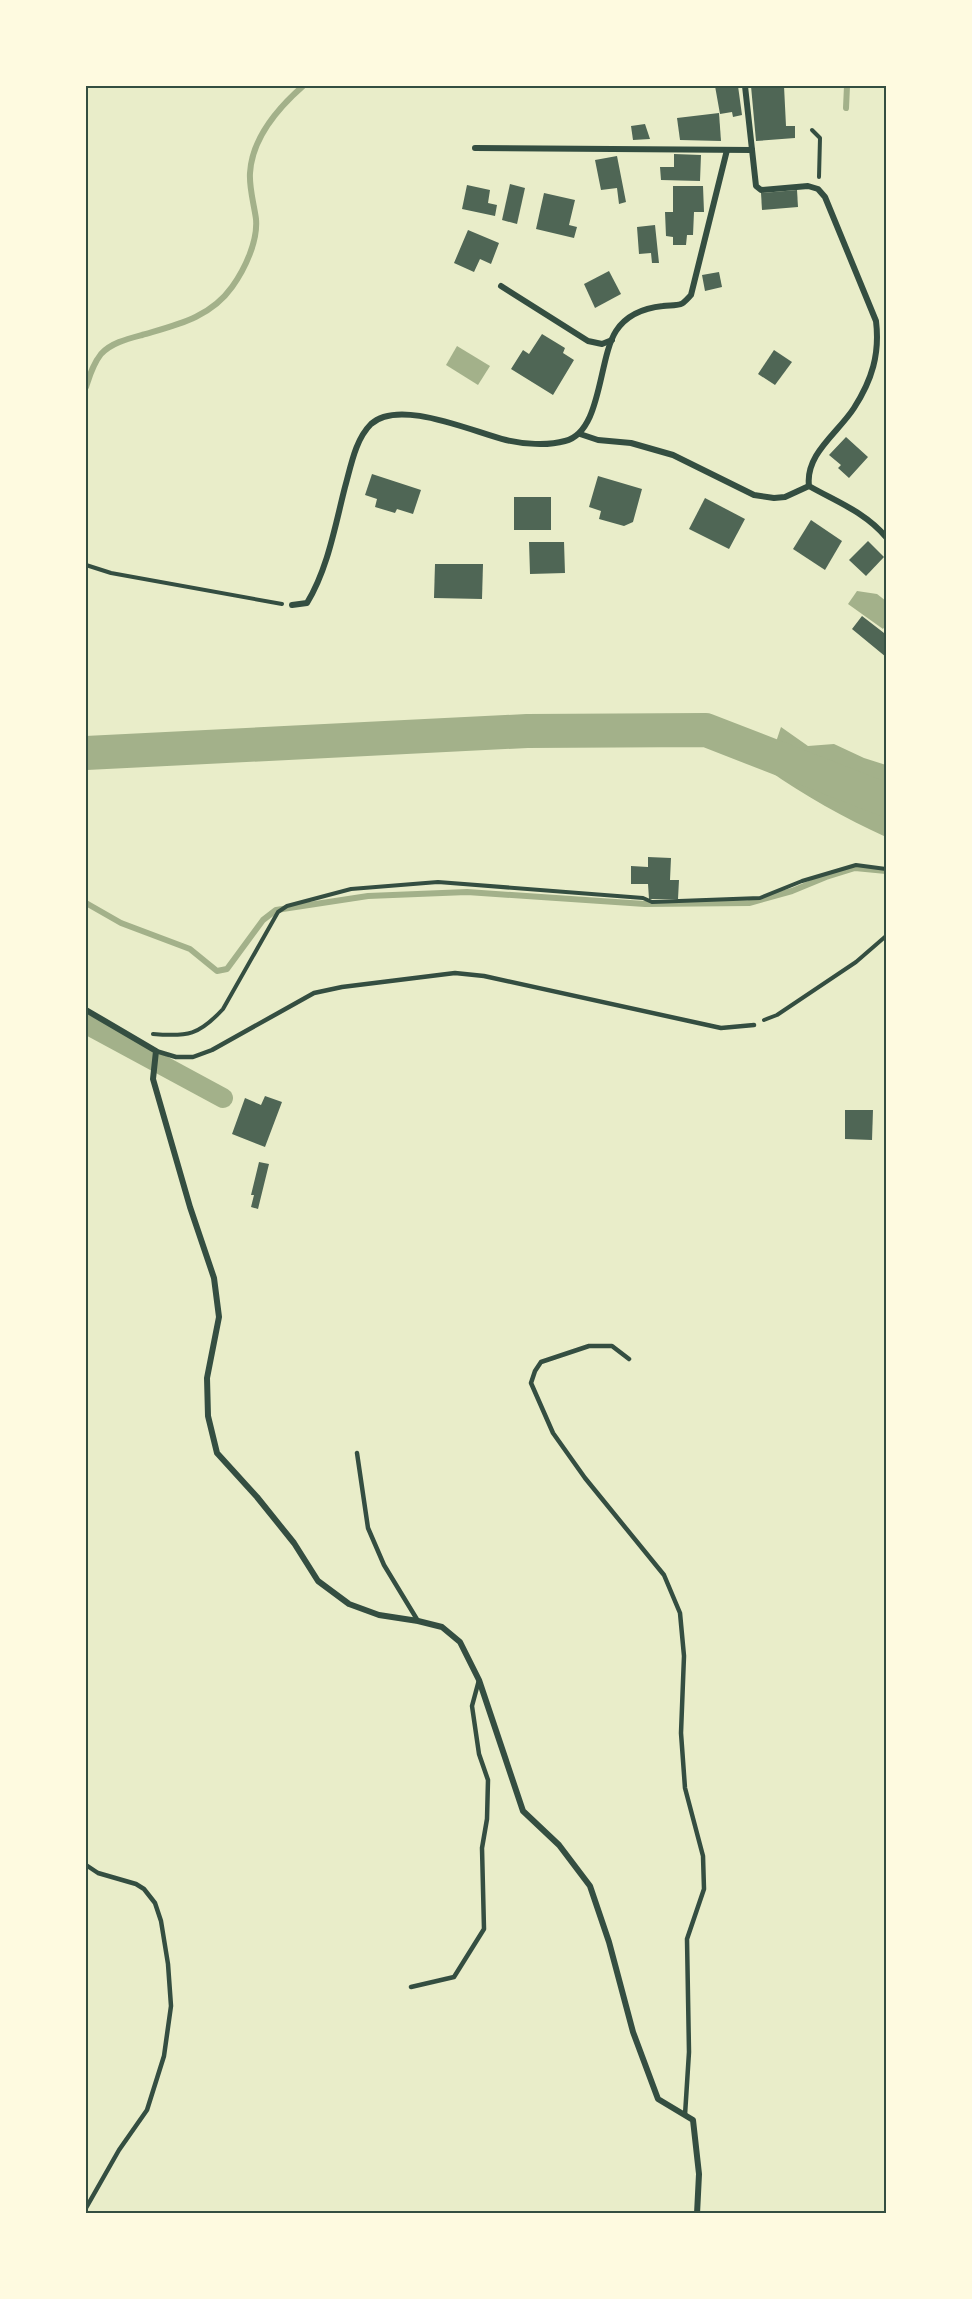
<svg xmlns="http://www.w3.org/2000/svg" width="972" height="2299" font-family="'Exo 2',sans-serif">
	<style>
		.water { fill: #a3b18a }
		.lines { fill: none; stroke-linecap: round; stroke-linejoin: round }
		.stream { stroke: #a3b18a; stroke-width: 6 }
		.canal { stroke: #a3b18a; stroke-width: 20 }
		.river { stroke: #a3b18a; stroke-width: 34 }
		.building { fill: #4f6655 }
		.path { stroke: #344e41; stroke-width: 4 }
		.service { stroke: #344e41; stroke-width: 4.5 }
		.minor { stroke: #344e41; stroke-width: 6 }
		.neatline { fill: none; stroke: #344e41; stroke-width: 2 }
	</style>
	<rect width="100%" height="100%" fill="#e9edc9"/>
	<g class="water">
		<polygon points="457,346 490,366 478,385 446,365"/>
		<polygon points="857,591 877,594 886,601 886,625 883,629 848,604"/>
		<path d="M 781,727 L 808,746 L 834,744 L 864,758 L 886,765 L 886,837 C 845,818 804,796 767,769 Z"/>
	</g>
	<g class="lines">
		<g class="stream">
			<polyline points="846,108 847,86"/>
			<path d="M 86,387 C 90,375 93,364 101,354 C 111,343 127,339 142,335 C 176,325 210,318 232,287 C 245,269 258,241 256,219 C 254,204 249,188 250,173 C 252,138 278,108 303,86"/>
			<polyline points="86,903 121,923 190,949 217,971 227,969 263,920 276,910 368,896 467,892 645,904 749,903 792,891 826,877 855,868 886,871"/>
		</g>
		<polyline class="canal" points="86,1024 223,1098"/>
		<polyline class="river" points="86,753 527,731 706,730 886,800"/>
	</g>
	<g class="building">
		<polygon points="715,86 738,86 742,115 733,117 732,112 720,114"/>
		<polygon points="751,86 784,86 786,126 795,126 795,138 756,141"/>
		<polygon points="719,113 721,141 680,140 677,118"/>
		<polygon points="645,124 650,139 633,140 631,126"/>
		<polygon points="674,154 701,155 700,181 661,180 660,167 674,167"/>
		<polygon points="617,156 626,202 619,204 617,188 601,190 595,160"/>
		<polygon points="510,184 525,188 517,224 502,220"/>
		<polygon points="467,185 490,190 488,203 497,205 495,216 462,209"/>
		<polygon points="673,186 703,186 704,212 694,212 693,235 687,235 686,245 673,245 673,237 666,236 665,212 673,212"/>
		<polygon points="797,190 798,207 762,210 761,193"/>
		<polygon points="544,193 575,200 569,225 577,227 574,238 536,229"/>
		<polygon points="655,225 659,263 652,263 651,253 639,254 637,227"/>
		<polygon points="468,230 499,243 491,264 480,259 474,272 454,263"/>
		<polygon points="609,271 621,294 595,308 584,284"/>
		<polygon points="719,272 722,287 705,291 702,275"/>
		<polygon points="542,334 565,348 563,353 574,360 553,395 511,369 523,350 529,354"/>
		<polygon points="774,350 792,362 775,385 758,374"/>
		<polygon points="846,437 868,457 849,478 838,468 841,465 829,455"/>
		<polygon points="372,474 421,490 413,514 397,509 395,513 375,507 377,499 365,495"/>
		<polygon points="598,476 642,489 633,522 624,526 599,519 601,511 589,507"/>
		<rect x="514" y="497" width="37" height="33"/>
		<polygon points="705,498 745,519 729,549 689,529"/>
		<polygon points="811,520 842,541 825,570 793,549"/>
		<polygon points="868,541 884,557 866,576 849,560"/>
		<polygon points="529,542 564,542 565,573 530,574"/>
		<polygon points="435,564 483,564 482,599 434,598"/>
		<polygon points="862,616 884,633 886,629 886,657 852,629"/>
		<polygon points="648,857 671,858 670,880 679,880 678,899 649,899 648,884 631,884 631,866 648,867"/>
		<polygon points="265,1096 282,1102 265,1147 232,1134 245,1098 261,1105"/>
		<polygon points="845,1110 873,1110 872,1140 845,1139"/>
		<polygon points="259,1162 269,1164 258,1209 251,1207 254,1195 251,1195"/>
	</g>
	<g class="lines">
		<g class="path">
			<polyline points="812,130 820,138 819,177"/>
			<polyline points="86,565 111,573 282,604"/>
			<polyline points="764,1020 777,1015 856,962 886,936"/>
			<path d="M 153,1034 C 188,1037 199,1035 223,1009 L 278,912 L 287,906 L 351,889 L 438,882 L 643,898 L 652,902 L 760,898 L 802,881 L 856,865 L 886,869"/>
		</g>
		<g class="service">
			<polyline points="156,1051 176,1057 193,1057 212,1050 314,993 342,987 455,973 484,976 721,1028 754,1025"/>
			<polyline points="629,1359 612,1346 589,1346 541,1362 535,1371 531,1383 553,1433 585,1478 664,1575 680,1613 684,1656 681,1733 685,1788 703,1856 704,1889 687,1939 689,2052 685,2115"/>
			<polyline points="357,1453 368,1528 384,1565 418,1621"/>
			<polyline points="86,1865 98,1873 136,1884 144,1889 155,1903 161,1921 168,1964 171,2006 164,2056 147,2110 119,2150 86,2208"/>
			<polyline points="411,1987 454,1977 484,1929 482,1848 487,1819 488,1780 479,1754 472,1706 479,1680"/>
		</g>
		<g class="minor">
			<path d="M 745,86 L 756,186 L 761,190 L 808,186 L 818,189 L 825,197 L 876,321 C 880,354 872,380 854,408 C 838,433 805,454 809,486 C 837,502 865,512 886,537"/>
			<polyline points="475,148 752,150"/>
			<polyline points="501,286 588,341 602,344 612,340"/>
			<polyline points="580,434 598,440 631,443 673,455 754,495 774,498 785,497 809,486"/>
			<path d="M 292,605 L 307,603 C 328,568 335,526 345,487 C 351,466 355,440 371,424 C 399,398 473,432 506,440 C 523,444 547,446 565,441 C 602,432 598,359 616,331 C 627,314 644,308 663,306 C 668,305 676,306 681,304 C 684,303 688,298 691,295 L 727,150"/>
			<polyline points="86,1010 156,1051 153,1079 190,1207 214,1278 219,1317 207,1378 208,1416 217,1453 257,1497 294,1543 318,1581 349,1604 379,1615 418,1621 442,1627 460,1642 479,1680 523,1811 559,1845 590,1886 609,1942 633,2032 658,2099 693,2120 699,2174 697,2214"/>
		</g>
	</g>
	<rect width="972" height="2299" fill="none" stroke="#fefae0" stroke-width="174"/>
	<rect x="87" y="87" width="798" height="2125" class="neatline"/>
</svg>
